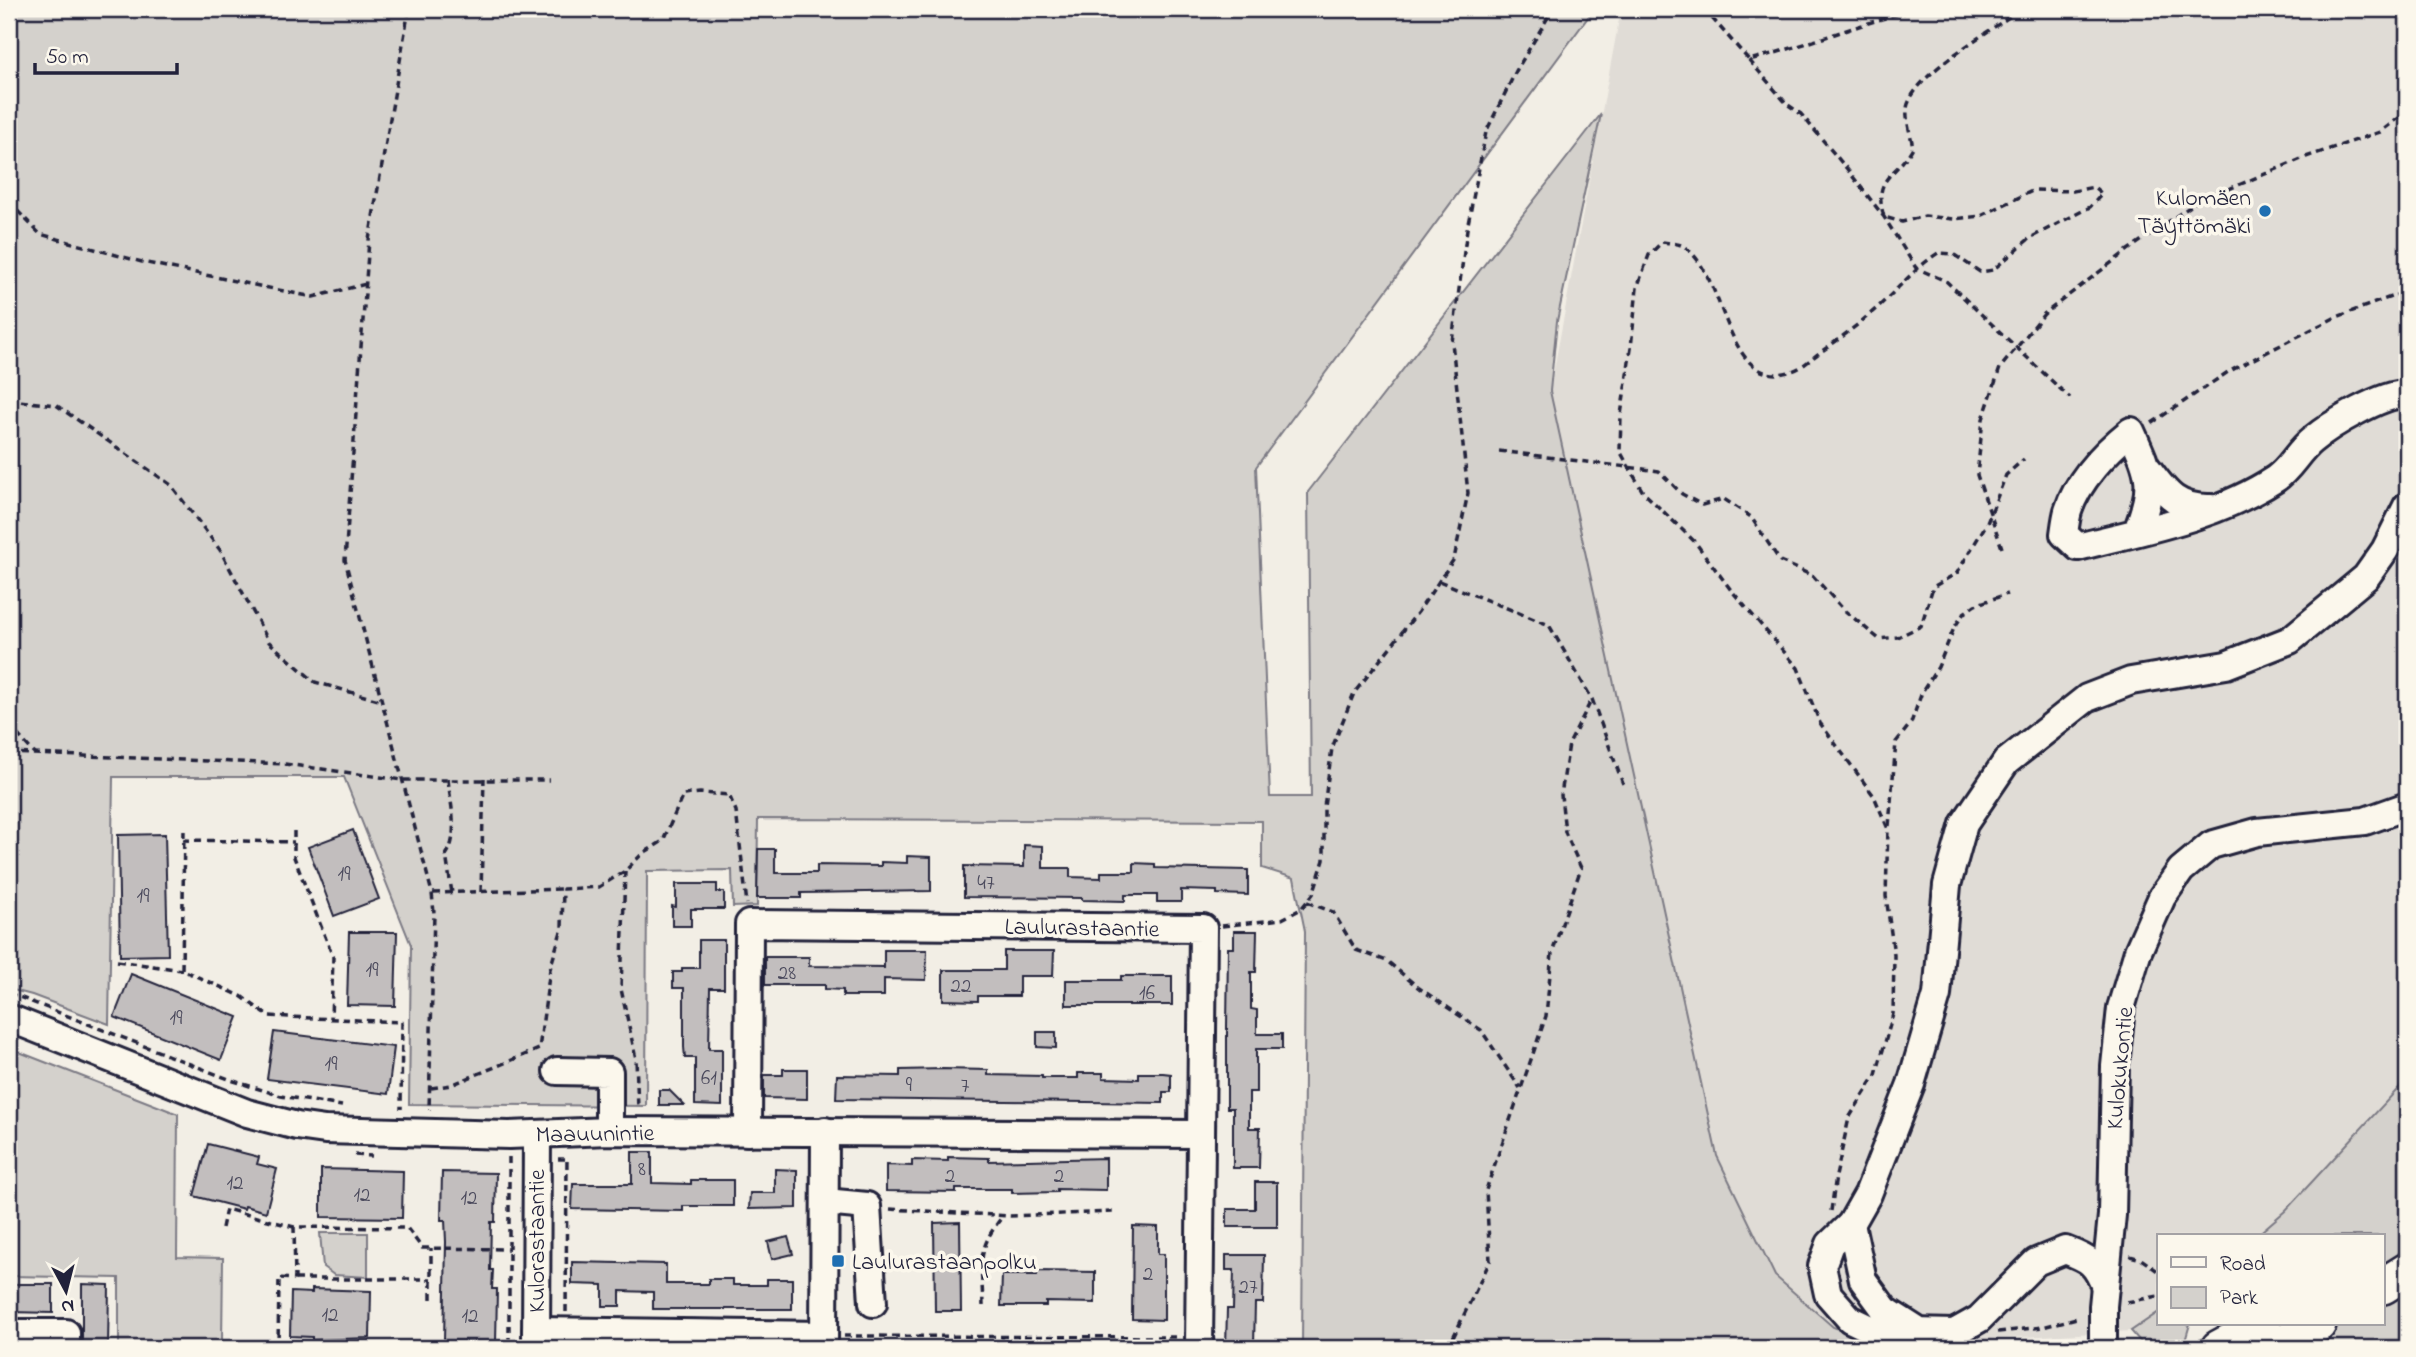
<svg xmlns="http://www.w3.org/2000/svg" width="2416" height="1357" font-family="'Indie Flower',sans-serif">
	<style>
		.built { fill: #e0dcd6 }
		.green { fill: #d4d1cc; stroke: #7b7a84; stroke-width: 2 }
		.building { fill: #c2bebe; stroke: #22223b; stroke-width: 2 }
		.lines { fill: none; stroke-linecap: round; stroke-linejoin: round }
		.minor-casing { stroke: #22223b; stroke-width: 32 }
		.major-casing { stroke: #22223b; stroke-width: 40 }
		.path { stroke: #22223b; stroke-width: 3.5; stroke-dasharray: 7 5; stroke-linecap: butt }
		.minor { stroke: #fbf7ec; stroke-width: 26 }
		.major { stroke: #fbf7ec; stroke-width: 35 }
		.poi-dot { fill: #1f6fb2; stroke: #fbf7ec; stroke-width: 2.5 }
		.labels { text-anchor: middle; stroke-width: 7; stroke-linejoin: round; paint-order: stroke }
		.number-label { font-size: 21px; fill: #4a495c }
		.poi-label { font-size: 24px; fill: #22223b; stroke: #fbf7ec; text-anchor: end }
		.street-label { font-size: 24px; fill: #22223b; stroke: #fbf7ec }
	</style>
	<rect width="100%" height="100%" fill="#f2eee5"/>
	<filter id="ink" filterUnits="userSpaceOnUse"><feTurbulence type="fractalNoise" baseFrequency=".0143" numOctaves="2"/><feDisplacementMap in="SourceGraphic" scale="14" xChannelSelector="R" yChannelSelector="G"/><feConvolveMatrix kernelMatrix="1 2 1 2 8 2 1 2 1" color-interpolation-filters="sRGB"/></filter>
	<g filter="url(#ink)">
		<polygon class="built" points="1621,9 2407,9 2407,1079 2285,1211 2256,1236 2159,1236 2159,1312 2131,1331 1882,1345 1833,1327 1775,1276 1717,1156 1550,391"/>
		<g class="green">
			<polygon points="9,9 1594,9 1256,467 1270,797 1311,797 1308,492 1601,114 1557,321 1550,391 1717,1156 1775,1276 1833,1327 1882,1345 1881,1348 1302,1348 1305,931 1294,878 1262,868 1262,821 758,819 757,906 733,907 732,870 647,871 646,1106 409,1104 411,945 344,777 113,777 109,1024 32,995 9,989"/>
			<polygon points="9,1048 178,1114 177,1257 223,1258 222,1342 253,1345 247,1348 119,1348 119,1278 9,1276"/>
			<polygon points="2407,1079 2407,1348 2243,1348 2230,1324 2383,1324 2383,1236 2256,1236 2285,1211"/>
			<polygon points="320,1233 368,1233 368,1277 334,1275 323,1267"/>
			<polygon points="2159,1312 2159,1324 2190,1324 2183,1348 2146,1348 2131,1331"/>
		</g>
		<g class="building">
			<polygon points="353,830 379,899 334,916 308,847"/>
			<polygon points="165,834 168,955 120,956 118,835"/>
			<polygon points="1024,845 1043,846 1043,868 1070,868 1070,877 1101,878 1101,872 1134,872 1134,863 1155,864 1155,868 1248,870 1248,895 1217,894 1217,891 1181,890 1181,902 1157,902 1157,895 1125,895 1125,901 1082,900 1082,898 964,897 964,866 1024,867"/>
			<polygon points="758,849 775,849 775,873 817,873 817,865 881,866 881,862 907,863 907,856 931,857 931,891 801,893 801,898 757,898"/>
			<polygon points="676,884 717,884 717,892 724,892 724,909 691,909 691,926 672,926 672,906 676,907"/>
			<polygon points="1234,931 1257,931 1256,972 1251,972 1251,1009 1257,1010 1257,1034 1282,1034 1282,1049 1256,1049 1256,1092 1249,1092 1249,1128 1260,1128 1259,1168 1233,1168 1233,1108 1227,1108 1227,1027 1228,948 1234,948"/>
			<polygon points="349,932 397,932 395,1006 347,1005"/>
			<polygon points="699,940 724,940 724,988 710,988 709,1049 722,1049 722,1106 695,1105 695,1058 685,1058 684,1047 684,988 673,988 673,972 682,972 682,968 699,968"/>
			<polygon points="884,950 927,950 926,980 884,979 884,996 843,996 843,990 825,989 825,985 765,985 765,957 809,957 809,966 884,967 884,969"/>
			<polygon points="1004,951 1054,951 1053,976 1019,976 1019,996 978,996 978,1001 943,1000 943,970 1004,970"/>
			<polygon points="131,974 238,1017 221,1060 114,1017"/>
			<polygon points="1121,976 1172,976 1172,1005 1066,1005 1066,980 1121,980"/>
			<polygon points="274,1032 394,1047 388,1094 267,1079"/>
			<polygon points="1037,1032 1056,1032 1056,1048 1037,1047"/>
			<polygon points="783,1069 807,1069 807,1099 764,1098 764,1075 783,1075"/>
			<polygon points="943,1069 988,1070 988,1075 1042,1076 1042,1078 1078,1078 1078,1073 1103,1073 1103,1078 1139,1079 1139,1073 1163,1073 1171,1074 1171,1092 1163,1092 1163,1103 836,1099 837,1075 900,1076 900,1070"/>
			<polygon points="659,1090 669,1090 684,1105 659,1105"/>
			<polygon points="208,1144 259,1157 257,1164 277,1169 266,1212 245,1206 244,1209 194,1196"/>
			<polygon points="632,1152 652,1152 652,1183 691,1184 691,1180 733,1180 733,1206 683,1206 683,1211 572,1209 573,1184 632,1184"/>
			<polygon points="948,1157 989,1158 989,1161 1106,1158 1106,1190 1057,1189 1057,1192 1012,1193 1012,1189 956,1189 956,1192 886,1191 886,1165 912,1166 912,1160 948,1161"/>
			<polygon points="321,1169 403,1171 402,1218 321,1217"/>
			<polygon points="775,1169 797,1170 797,1208 749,1209 750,1193 775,1193"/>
			<polygon points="442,1172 496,1173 495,1222 491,1222 490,1270 493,1270 492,1289 497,1289 496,1343 444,1341 446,1242 445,1220 441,1220"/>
			<polygon points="1255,1182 1277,1182 1277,1227 1227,1227 1227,1209 1255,1209"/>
			<polygon points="960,1222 961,1311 935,1311 934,1223"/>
			<polygon points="1133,1226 1158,1227 1158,1254 1164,1254 1164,1320 1132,1319"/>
			<polygon points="788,1237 793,1254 772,1259 768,1242"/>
			<polygon points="1226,1255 1264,1255 1263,1303 1255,1303 1254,1345 1249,1345 1249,1348 1226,1348 1227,1309 1233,1309 1234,1270 1226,1270"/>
			<polygon points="572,1262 666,1264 666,1284 709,1284 709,1279 733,1279 733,1285 767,1285 767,1279 792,1279 792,1309 653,1309 653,1292 620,1291 620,1306 603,1306 603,1285 572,1284"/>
			<polygon points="1037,1271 1095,1272 1095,1303 1046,1302 1046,1306 1001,1306 1002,1275 1037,1275"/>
			<polygon points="9,1284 53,1284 53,1313 9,1312"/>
			<polygon points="82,1284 109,1285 108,1348 82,1348"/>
			<polygon points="312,1289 371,1291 370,1338 312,1340 312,1337 290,1336 291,1292 312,1293"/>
		</g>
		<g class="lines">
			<defs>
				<g id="minor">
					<path d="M 2148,469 C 2167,495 2178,509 2211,508"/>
					<path d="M 2137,531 C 2155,486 2151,475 2131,431 C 2106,451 2078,480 2068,511 C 2066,518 2065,527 2064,534 L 2078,547 C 2144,530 2217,517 2275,479 C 2290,469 2298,451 2312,440 C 2331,424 2383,393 2407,394"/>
					<polyline points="9,1018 247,1113 297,1126 325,1130 509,1135 609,1131 1201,1134"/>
					<polyline points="557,1071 609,1072 609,1131"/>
					<polyline points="748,1132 749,924 1203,928 1199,1348"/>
					<polyline points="825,1202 867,1206 873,1303"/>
					<polyline points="1851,1224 1868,1194 1911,1084 1937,995 1947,885 1964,824 2006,762 2087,698 2131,681 2226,665 2290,640 2366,577 2385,550 2407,506"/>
					<polyline points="536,1331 824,1335"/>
					<polyline points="9,1333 66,1333 66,1348"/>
					<path d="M 1921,1333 L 1885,1310 L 1863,1280 L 1851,1224 L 1830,1244 L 1822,1266 L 1828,1294 L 1850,1319 L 1875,1331 L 1954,1333 L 1979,1319 L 2036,1262 L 2065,1250 C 2089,1259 2096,1263 2105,1287"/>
					<polyline points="536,1346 537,1134"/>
					<polyline points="824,1348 825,1131"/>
					<polyline points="2103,1348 2103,1306 2112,1215 2115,1066 2121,1008 2138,951 2162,897 2181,870 2211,845 2257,832 2365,821 2407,806"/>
				</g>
				<g id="major">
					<polyline points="2383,1286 2407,1271"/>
					<polyline points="2219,1348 2263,1324"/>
					<polyline points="2272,1348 2318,1324"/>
				</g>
			</defs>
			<use href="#minor" class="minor-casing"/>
			<use href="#major" class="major-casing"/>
			<g class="path">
				<polyline points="409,9 369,240 345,560 432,893 434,913 429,1110"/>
				<path d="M 1704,9 L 1749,60 C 1806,46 1860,23 1918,9"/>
				<polyline points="9,18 10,9"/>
				<polyline points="1749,60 1787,104 1801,114 1847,169 1884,217 1916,268 1946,281 2070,398"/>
				<polyline points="9,202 40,234 142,262 313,297 366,284"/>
				<polyline points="9,400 56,405 171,485 220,550 269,642 315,682 382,701"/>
				<polyline points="2152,423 2228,372 2334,318 2407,291"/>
				<polyline points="1499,451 1659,471 1682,494 1702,505 1724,499 1751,517 1780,561 1813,576 1844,610 1879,639 1898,637 1921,626 1933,587 1957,573 1987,523 2006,475 2024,459"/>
				<polyline points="2002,548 1977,475 1983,419 2000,368 2044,314 2128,250 2195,203 2306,157 2380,132 2407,112"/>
				<polyline points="1439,581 1549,625 1592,699 1623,784"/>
				<polyline points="9,725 35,754"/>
				<polyline points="9,753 285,764 402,780 549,780"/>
				<path d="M 448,779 C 450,802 460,836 446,855 L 452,893"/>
				<polyline points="1889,826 1896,742 1911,723 1922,692 1938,667 1954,628 1964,613 1975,605 2007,594"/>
				<polyline points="184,830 182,970 241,996 268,1016 402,1022 401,1109"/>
				<polyline points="294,831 294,857 333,957 331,1019"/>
				<polyline points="183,840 294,842"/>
				<polyline points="625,871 621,989 636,1059 638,1108"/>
				<polyline points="481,892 484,778"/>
				<polyline points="433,893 563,889"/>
				<polyline points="1307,902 1333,912 1356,950 1387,961 1419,988 1481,1030 1520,1088"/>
				<polyline points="1222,926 1282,919 1301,909 1313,894 1324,860 1324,807 1332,748 1354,693 1418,612 1454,559 1468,493 1452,342 1467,229 1486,132 1516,71 1553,9"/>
				<polyline points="117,961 182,970"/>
				<polyline points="9,993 231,1080 281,1096 342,1106"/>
				<polyline points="431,1088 451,1085 539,1049 550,969 562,928 563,889 599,887 625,871 642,854 663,841 683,795 700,793 729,795 736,811 747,904"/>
				<polyline points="355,1155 372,1156"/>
				<polyline points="509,1157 509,1348"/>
				<polyline points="558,1159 567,1159"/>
				<polyline points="890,1209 1010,1216 1113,1212"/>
				<path d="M 1831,1211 L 1836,1176 L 1849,1118 L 1876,1075 L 1893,1014 L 1894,955 L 1886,896 L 1888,829 L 1874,796 L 1820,723 L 1798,668 L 1731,590 L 1695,542 L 1643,492 L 1620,451 L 1621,415 L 1631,348 L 1637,288 L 1649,255 L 1662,242 C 1669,243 1678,243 1683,246 C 1728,274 1724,394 1792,371 C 1802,368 1811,359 1819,353 C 1837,341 1854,328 1870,314 C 1895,293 1911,271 1938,253 L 1953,254 L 1980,272 L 1993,270 L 2030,238 L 2090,207 L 2102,194 L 2094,187 L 2073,191 L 2034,190 L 1981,216 L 1954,219 L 1925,216 L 1902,222 L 1884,217 C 1872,175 1896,178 1913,147 C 1911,135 1904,116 1908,104 C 1920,70 1992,31 2020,9"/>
				<polyline points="222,1228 226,1209 294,1227"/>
				<polyline points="2130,1256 2141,1259 2159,1272"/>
				<polyline points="295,1279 431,1279"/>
				<polyline points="431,1299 431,1248"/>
				<polyline points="2127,1302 2159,1296"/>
				<path d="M 983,1306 C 982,1264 975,1250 1003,1216"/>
				<polyline points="566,1312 567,1158"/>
				<polyline points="1998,1332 2043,1327 2080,1317"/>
				<polyline points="844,1336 1179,1337"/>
				<polyline points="1002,1336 1004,1348"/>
				<polyline points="278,1348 279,1278 295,1279 294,1227 407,1228 422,1248 509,1249"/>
				<polyline points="1448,1348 1490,1261 1486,1190 1546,1016 1552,953 1581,868 1565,832 1561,795 1569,744 1592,699"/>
			</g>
			<use href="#minor" class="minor"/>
			<use href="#major" class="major"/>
		</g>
	</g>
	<g class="poi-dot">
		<circle cx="2265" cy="211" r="7"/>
		<rect x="831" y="1254" width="14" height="14" rx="3.5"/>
	</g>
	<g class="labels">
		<g class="number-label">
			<text x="344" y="880">19</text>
			<text x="986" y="889">47</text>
			<text x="143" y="902">19</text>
			<text x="372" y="976">19</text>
			<text x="787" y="979">28</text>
			<text x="961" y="992">22</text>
			<text x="1147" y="999">16</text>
			<text x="176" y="1024">19</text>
			<text x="331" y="1070">19</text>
			<text x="709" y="1084">61</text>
			<text x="909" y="1091">9</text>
			<text x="965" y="1092">7</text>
			<text x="642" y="1175">8</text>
			<text x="950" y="1182">2</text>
			<text x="1059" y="1182">2</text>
			<text x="235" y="1189">12</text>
			<text x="362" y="1201">12</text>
			<text x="469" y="1204">12</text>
			<text x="1148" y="1280">2</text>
			<text x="1248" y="1293">27</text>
			<text x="330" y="1321">12</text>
			<text x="470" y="1322">12</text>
		</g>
		<g class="poi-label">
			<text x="2251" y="205">Kulomäen<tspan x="2251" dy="28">Täyttömäki</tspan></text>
			<text x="852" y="1269" text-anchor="start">Laulurastaanpolku</text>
		</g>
		<g class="street-label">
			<text transform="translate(1082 927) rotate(1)" y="8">Laulurastaantie</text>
			<text transform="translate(2119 1068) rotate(-85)" y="8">Kulokukontie</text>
			<text transform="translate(595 1133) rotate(-1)" y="8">Maauunintie</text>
			<text transform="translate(536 1241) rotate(-90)" y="8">Kulorastaantie</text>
		</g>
	</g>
	<rect width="2416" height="1357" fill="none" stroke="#fbf7ec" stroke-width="35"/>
	<rect x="18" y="18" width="2381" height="1322" fill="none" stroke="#22223b" stroke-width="2.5" filter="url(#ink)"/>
	<rect x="2157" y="1234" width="228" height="91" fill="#fbf7ec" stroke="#a4a2a5" stroke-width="2"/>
	<rect x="2171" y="1257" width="35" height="10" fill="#fbf7ec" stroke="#a4a2a5" stroke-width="2"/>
	<text x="2220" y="1270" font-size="21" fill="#22223b">Road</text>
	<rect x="2171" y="1287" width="35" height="21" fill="#d4d1cc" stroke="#a4a2a5" stroke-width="2"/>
	<text x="2220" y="1304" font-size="21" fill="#22223b">Park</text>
	<g transform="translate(66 1291) rotate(173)" stroke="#fbf7ec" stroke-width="5" paint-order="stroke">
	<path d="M0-5L12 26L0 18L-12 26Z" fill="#22223b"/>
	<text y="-10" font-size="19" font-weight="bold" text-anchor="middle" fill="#22223b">N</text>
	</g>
	<path d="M35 63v10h142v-10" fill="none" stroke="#22223b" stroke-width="3.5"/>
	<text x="46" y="63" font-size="21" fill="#22223b" stroke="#fbf7ec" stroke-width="5" paint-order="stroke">50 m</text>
</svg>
